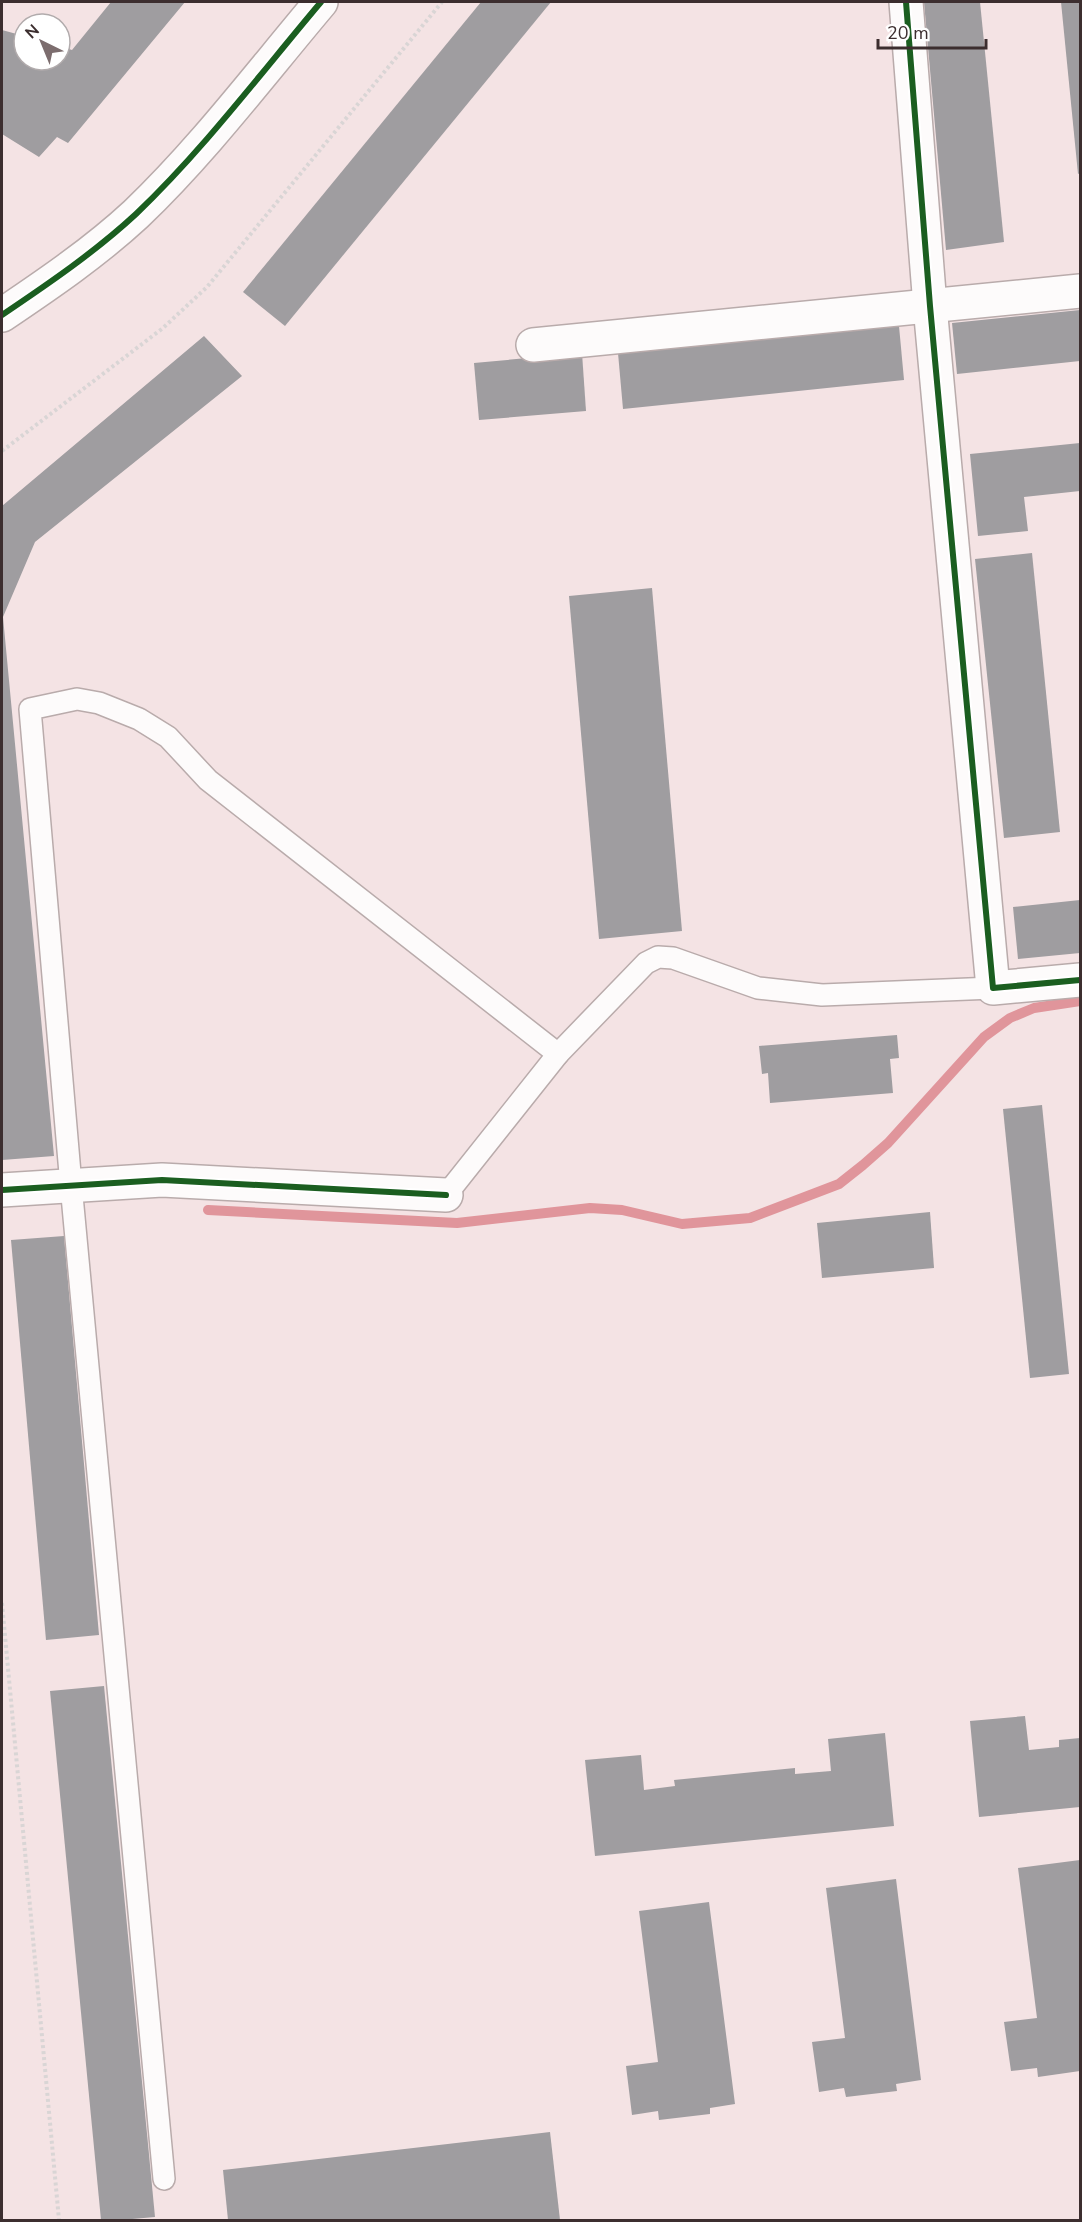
<svg xmlns="http://www.w3.org/2000/svg" width="1082" height="2222" font-family="'Nunito Sans',sans-serif">
	<style>
		.lines { fill: none; stroke-linecap: round; stroke-linejoin: round }
		.stream { stroke: #e0959b; stroke-width: 10 }
		.building { fill: #9f9da0 }
		.service-casing { stroke: #b9abab; stroke-width: 24 }
		.minor-casing { stroke: #b9abab; stroke-width: 36 }
		.tertiary-casing { stroke: #b9abab; stroke-width: 36 }
		.path { stroke: #d9d5d5; stroke-width: 4; stroke-dasharray: 3 3; stroke-linecap: butt }
		.service { stroke: #fdfbfb; stroke-width: 21 }
		.minor { stroke: #fdfbfb; stroke-width: 33 }
		.tertiary { stroke: #fdfbfb; stroke-width: 33 }
		.cycleway-casing { stroke: #fff; stroke-width: 10 }
		.cycleway { stroke: #1b5e20; stroke-width: 6 }
	</style>
	<rect width="100%" height="100%" fill="#f4e3e4"/>
	<g class="lines">
		<polyline class="stream" points="208,1210 457,1223 590,1208 622,1210 682,1224 750,1218 839,1184 863,1165 888,1143 984,1037 1010,1018 1034,1008 1080,1001"/>
	</g>
	<g class="building">
		<polygon points="111,2 185,2 68,143 57,137 39,157 2,134 2,30 24,36 24,60 60,60 60,46 72,50"/>
		<polygon points="481,2 551,2 285,326 243,292"/>
		<polygon points="924,2 980,2 1004,242 946,250"/>
		<polygon points="1061,2 1080,2 1080,173 1078,174"/>
		<polygon points="1080,310 1080,361 957,374 952,323"/>
		<polygon points="899,326 904,380 623,409 618,353"/>
		<polygon points="204,336 242,376 35,542 3,617 54,1156 2,1160 2,506"/>
		<polygon points="582,353 586,411 479,420 474,363"/>
		<polygon points="1080,443 1080,491 1024,497 1028,531 978,536 970,454"/>
		<polygon points="1032,553 1060,832 1004,838 975,559"/>
		<polygon points="652,588 682,931 599,939 569,596"/>
		<polygon points="1080,900 1080,953 1018,959 1013,907"/>
		<polygon points="897,1035 899,1058 890,1059 893,1093 770,1103 768,1073 762,1074 759,1046"/>
		<polygon points="1042,1105 1069,1374 1030,1378 1003,1109"/>
		<polygon points="930,1212 934,1268 822,1278 817,1223"/>
		<polygon points="64,1236 99,1635 46,1640 11,1240"/>
		<polygon points="104,1686 155,2217 121,2220 101,2220 50,1691"/>
		<polygon points="1025,1716 1029,1750 1059,1747 1059,1740 1080,1738 1080,1807 979,1817 970,1721"/>
		<polygon points="885,1733 894,1826 595,1856 585,1760 641,1755 644,1790 675,1786 674,1780 795,1768 795,1774 831,1771 828,1739"/>
		<polygon points="1080,1860 1080,2071 1038,2077 1037,2068 1011,2071 1004,2022 1037,2018 1018,1868"/>
		<polygon points="896,1879 921,2080 896,2084 897,2091 846,2097 844,2088 819,2092 812,2042 845,2038 826,1888"/>
		<polygon points="709,1902 735,2104 710,2108 710,2114 659,2120 658,2111 632,2115 626,2066 658,2062 639,1911"/>
		<polygon points="550,2132 560,2220 228,2220 223,2170"/>
	</g>
	<g class="lines">
		<defs>
			<g id="service">
				<polyline points="446,1195 558,1054 646,963 658,957 673,958 758,988 822,995 993,988"/>
				<polyline points="164,2179 71,1185 30,709 77,699 99,703 139,719 168,737 208,780 558,1054"/>
			</g>
			<g id="minor">
				<polyline points="906,2 930,306 993,988 1080,980"/>
				<polyline points="533,345 1080,291"/>
				<polyline points="2,1190 162,1180 446,1195"/>
			</g>
			<path id="tertiary" d="M 2,315 C 48,284 95,252 136,214 C 203,150 261,73 321,2"/>
		</defs>
		<use href="#service" class="service-casing"/>
		<use href="#minor" class="minor-casing"/>
		<use href="#tertiary" class="tertiary-casing"/>
		<g class="path">
			<polyline points="2,451 163,328 207,287 442,2"/>
			<polyline points="2,1603 59,2220"/>
		</g>
		<use href="#service" class="service"/>
		<use href="#minor" class="minor"/>
		<use href="#tertiary" class="tertiary"/>
		<defs>
			<g id="cycleway">
				<polyline points="906,2 930,306 993,988 1080,980"/>
				<path d="M 2,315 C 48,284 95,252 136,214 C 203,150 261,73 321,2"/>
				<polyline points="2,1190 162,1180 446,1195"/>
			</g>
		</defs>
		<use href="#cycleway" class="cycleway-casing"/>
		<use href="#cycleway" class="cycleway"/>
	</g>
	<rect width="1082" height="2222" fill="none" stroke="#3c2e2f" stroke-width="6"/>
	<g transform="translate(42 42) rotate(317)"><circle r="28" fill="#ffffff" stroke="#b1abac" stroke-width="1.5"/>
	<path d="M0-4.5L10 22L0 15L-10 22Z" fill="#7c6d6e"/>
	<text y="-9" font-size="16" font-weight="bold" text-anchor="middle" fill="#3c2e2f">N</text>
	</g>
	<path d="M878 39v9h108v-9" fill="none" stroke="#3c2e2f" stroke-width="3"/>
	<text x="887" y="39" font-size="18" fill="#3c2e2f" stroke="#ffffff" stroke-width="4.5" paint-order="stroke">20 m</text>
</svg>
